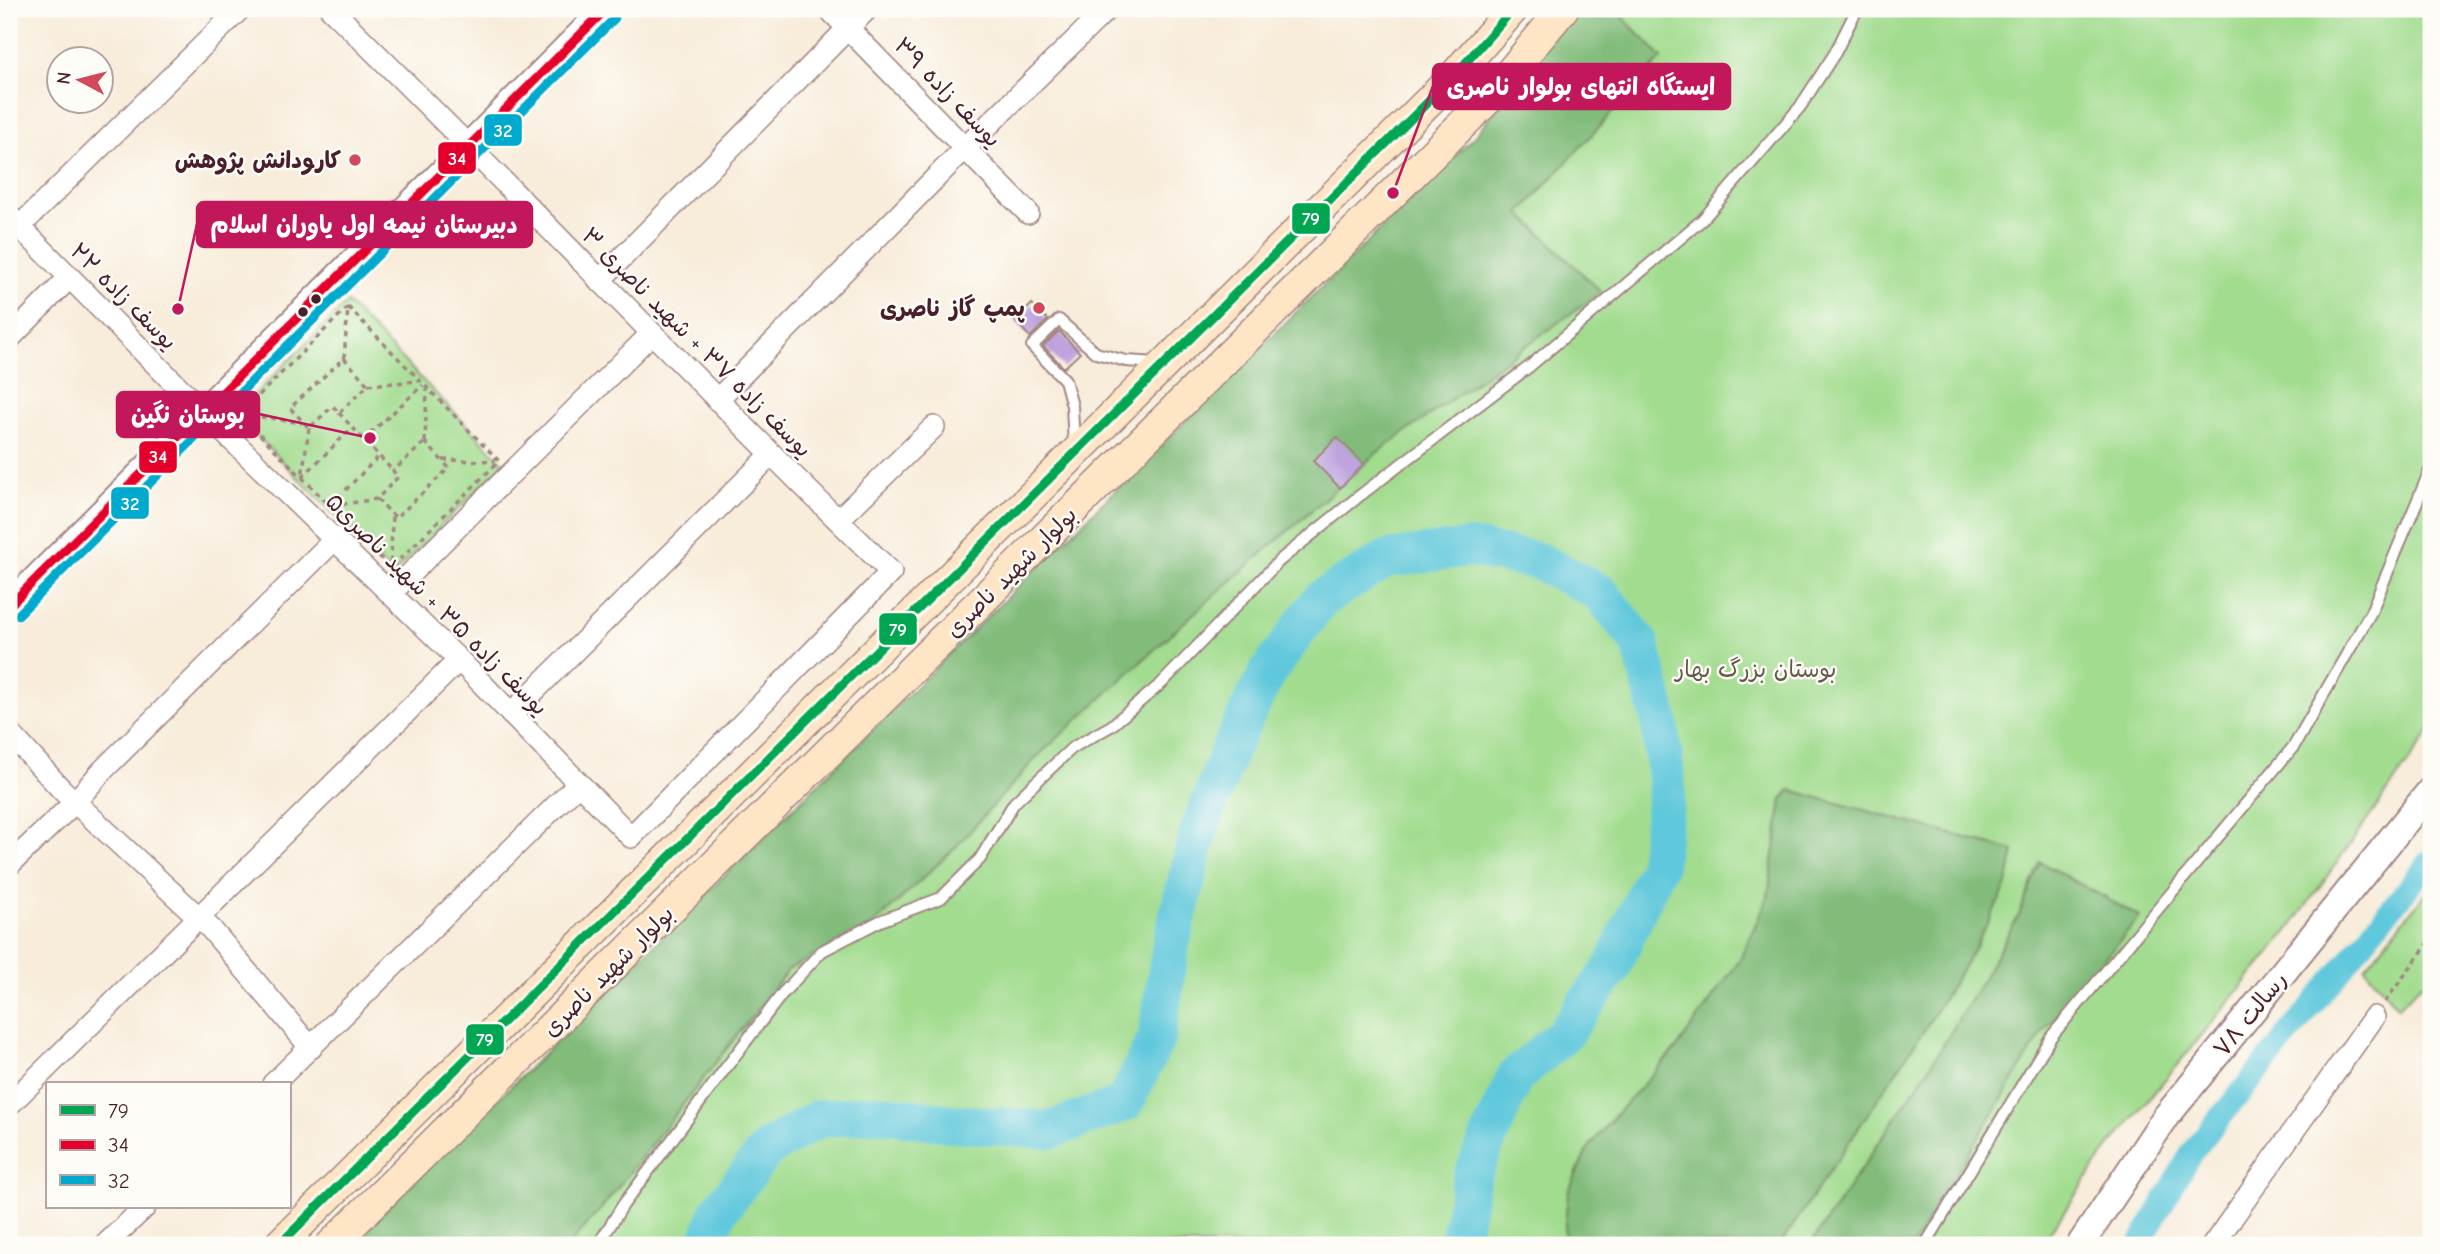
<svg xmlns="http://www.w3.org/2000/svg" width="2440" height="1254" font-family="'Comic Neue','Playpen Sans Arabic',sans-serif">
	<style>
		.green { fill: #a2dc8f; stroke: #767e5d; stroke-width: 2 }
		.forest { fill: #81bc7a; stroke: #666e52; stroke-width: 2 }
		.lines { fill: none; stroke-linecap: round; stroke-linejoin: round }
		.canal { stroke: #60c8dc; stroke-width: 23 }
		.river { stroke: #60c8dc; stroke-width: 38 }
		.building { fill: #bfa3de }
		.service-casing { stroke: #a18682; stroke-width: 14 }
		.minor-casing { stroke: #a18682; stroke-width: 24 }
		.tertiary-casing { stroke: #a18682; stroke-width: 30 }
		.secondary-casing { stroke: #a18682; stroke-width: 33 }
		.path { stroke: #a18682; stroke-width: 3.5; stroke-dasharray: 5 5; stroke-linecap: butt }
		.service { stroke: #fff; stroke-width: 10 }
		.minor { stroke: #fff; stroke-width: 21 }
		.tertiary { stroke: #fff; stroke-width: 26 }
		.secondary { stroke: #fee5c5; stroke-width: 30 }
		.bus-1-casing { stroke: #fdfcf7; stroke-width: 14 }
		.bus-2-casing { stroke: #fdfcf7; stroke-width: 14 }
		.bus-3-casing { stroke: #fdfcf7; stroke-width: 14 }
		.bus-1 { stroke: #00a651; stroke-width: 9 }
		.bus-2 { stroke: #e4002b; stroke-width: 9 }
		.bus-3 { stroke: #00a9ce; stroke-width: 9 }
		.poi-dot { fill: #d1495b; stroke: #fdfcf7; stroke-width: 2.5 }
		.bus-dot { fill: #4a1f2b; stroke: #fdfcf7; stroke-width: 2.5 }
		.labels { text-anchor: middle; stroke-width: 5; stroke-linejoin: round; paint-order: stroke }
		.street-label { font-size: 23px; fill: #4a1f2b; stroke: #fdfcf7 }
		.poi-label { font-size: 23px; font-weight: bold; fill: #4a1f2b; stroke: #fdfcf7; text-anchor: end }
		.park-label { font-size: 23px; fill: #645849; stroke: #fdfcf7 }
		.leader { fill: none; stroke: #c2185b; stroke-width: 2.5 }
		.callout-dot { fill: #c2185b; stroke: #fdfcf7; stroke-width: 2.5 }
		.callout { fill: #c2185b; stroke: #c2185b; stroke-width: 2.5 }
		.callout-label { font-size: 24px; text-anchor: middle; font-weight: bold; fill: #fff }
		.line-badge { stroke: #fdfcf7; stroke-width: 2.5 }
		.badge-label { font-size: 19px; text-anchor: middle; font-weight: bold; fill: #fff }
	</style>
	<rect width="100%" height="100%" fill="#fdfcf7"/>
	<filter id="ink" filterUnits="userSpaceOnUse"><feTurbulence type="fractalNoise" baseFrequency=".0143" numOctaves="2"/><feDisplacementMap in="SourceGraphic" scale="14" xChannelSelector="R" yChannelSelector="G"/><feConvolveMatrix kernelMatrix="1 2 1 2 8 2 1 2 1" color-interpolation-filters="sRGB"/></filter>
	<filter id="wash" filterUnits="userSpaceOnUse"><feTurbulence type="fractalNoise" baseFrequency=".00686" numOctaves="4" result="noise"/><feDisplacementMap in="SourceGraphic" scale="28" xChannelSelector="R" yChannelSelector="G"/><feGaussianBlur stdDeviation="1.57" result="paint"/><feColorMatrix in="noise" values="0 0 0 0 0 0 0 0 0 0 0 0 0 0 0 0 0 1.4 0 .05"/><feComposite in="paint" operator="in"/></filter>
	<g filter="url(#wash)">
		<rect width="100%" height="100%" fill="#f8ecda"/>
		<g class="green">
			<polygon points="1574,9 2431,9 2431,725 2428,735 2288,931 2109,1147 2041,1245 350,1245 1474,137"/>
			<polygon points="347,303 504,463 393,574 235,414"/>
			<polygon points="2431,887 2431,989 2421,984 2398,1008 2365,968"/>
		</g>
		<g class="forest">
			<polygon points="1574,9 1615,9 1662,58 1520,213 1601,292 1378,452 1192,615 1038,756 954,849 871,927 789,969 600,1210 569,1245 350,1245 1474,137"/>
			<polygon points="1790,790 2014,851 2007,885 1975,947 1926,1027 1780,1245 1563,1245 1568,1193 1587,1150 1610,1121 1679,1045 1740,959 1768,897 1782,799"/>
			<polygon points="2040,862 2140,917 2044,1030 1913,1245 1810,1245 1931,1065 1981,982 2020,913"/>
		</g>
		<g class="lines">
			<polyline class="canal" points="2139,1245 2192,1152 2431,860"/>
			<polyline class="river" points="706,1245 719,1211 767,1149 818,1119 876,1113 950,1123 1051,1130 1125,1103 1157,1037 1171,944 1198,833 1231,746 1268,672 1321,599 1387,559 1470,548 1538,561 1599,592 1640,643 1659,717 1667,788 1658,865 1612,968 1564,1034 1515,1077 1472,1176 1460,1237 1460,1245"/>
		</g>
		<g id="blocks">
			<g class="building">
				<polygon points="1032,304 1048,320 1030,337 1015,321"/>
				<polygon points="1059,331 1080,353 1064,368 1043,346"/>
				<polygon points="1337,437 1364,464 1340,488 1313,461"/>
			</g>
		</g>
	</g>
	<g filter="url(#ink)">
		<use href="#blocks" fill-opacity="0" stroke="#a18682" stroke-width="2"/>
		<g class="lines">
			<defs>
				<g id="service">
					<polyline points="1074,446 1072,406 1065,380 1032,346 1059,320 1096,353 1126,361 1158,363"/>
					<polyline points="598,1245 623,1205 728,1065 782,994 822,951 880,921 941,898 980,859 1014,803 1072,748 1111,726 1162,683 1279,561 1358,497 1530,366 1703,219 1800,107 1835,53 1857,9"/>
					<polyline points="1925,1245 2051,1037 2294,746 2371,612 2431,468"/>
				</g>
				<g id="minor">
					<polyline points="829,9 1028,213"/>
					<path d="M 9,216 L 203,412 L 459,660 L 631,837 L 891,572 C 701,388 520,194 331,9"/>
					<polyline points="19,227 240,9"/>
					<polyline points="599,281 867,9"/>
					<polyline points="9,339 69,278"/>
					<polyline points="717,400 966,147 1107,9"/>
					<polyline points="838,520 934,427"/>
					<polyline points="391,593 651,334"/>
					<polyline points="511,714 771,455"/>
					<polyline points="9,732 62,790 211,929 311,1048"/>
					<polyline points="9,865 75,802 103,770 336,538"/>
					<polyline points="273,1084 578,784"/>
					<polyline points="9,1105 459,660"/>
					<polyline points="105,1245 145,1207"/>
					<polyline points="2213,1245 2374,1017"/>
				</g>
				<g id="tertiary">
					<polyline points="9,606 606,9"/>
					<polyline points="2080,1245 2165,1118 2431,790"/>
				</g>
				<g id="secondary">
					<polyline points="279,1245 1454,76 1513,9"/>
					<polyline points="331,1245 1489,98 1563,9"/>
				</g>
			</defs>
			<use href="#service" class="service-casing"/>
			<use href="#minor" class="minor-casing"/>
			<use href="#tertiary" class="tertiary-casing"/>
			<use href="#secondary" class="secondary-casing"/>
			<g class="path">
				<polygon points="348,307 499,461 391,568 240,414"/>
				<polygon points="344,358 368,385 339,413 333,406 309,428 290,408"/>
				<polyline points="344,358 348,308"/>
				<polyline points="368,385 419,381"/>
				<polyline points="339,413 393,471"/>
				<polyline points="241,414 302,423"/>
				<polyline points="309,428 302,477 352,428"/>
				<polyline points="363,440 423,385"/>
				<polygon points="425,442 449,468 396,518 377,499 398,477 393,471"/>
				<polyline points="425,442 427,388"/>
				<polyline points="443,460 495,461"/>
				<polyline points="377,499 330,506 379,456"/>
				<polyline points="391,562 392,514"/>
				<polyline points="2385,1002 2431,939"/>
			</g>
			<use href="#service" class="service"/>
			<use href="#minor" class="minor"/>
			<use href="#tertiary" class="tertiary"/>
			<use href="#secondary" class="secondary"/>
			<defs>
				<polyline id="bus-1" points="279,1245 1454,76 1513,9"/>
				<polyline id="bus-2" points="9,606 606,9"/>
				<polyline id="bus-3" points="18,615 615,18"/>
			</defs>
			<use href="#bus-1" class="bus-1-casing"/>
			<use href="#bus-2" class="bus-2-casing"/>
			<use href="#bus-3" class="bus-3-casing"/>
			<use href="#bus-1" class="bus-1"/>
			<use href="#bus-2" class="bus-2"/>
			<use href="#bus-3" class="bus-3"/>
		</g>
	</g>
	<g class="poi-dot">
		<circle cx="355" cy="160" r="7"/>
		<circle cx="1039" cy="308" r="7"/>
	</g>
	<g class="bus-dot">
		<circle cx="316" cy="299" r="6"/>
		<circle cx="303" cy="312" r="6"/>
	</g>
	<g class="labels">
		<g class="street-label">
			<text transform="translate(948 92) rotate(46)" y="8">یوسف زاده ۳۹</text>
			<text transform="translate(124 296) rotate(45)" y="8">یوسف زاده ۲۲</text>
			<text transform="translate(697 342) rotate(45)" y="8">یوسف زاده ۳۷ + شهید ناصری ۳</text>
			<text transform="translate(1011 572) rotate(-45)" y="8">بولوار شهید ناصری</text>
			<text transform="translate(437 604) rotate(45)" y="8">یوسف زاده ۳۵ + شهید ناصری۵</text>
			<text transform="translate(608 971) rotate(-45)" y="8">بولوار شهید ناصری</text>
			<text transform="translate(2250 1014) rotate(-51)" y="8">رسالت ۷۸</text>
		</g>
		<g class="poi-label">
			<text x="341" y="168">کارودانش پژوهش</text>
			<text x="1025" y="316">پمپ گاز ناصری</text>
		</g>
		<g class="park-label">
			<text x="1756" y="677">بوستان بزرگ بهار</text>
		</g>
	</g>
	<path class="leader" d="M1393 193L1433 86M178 309L197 224M370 438L259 414"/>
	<g class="callout-dot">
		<circle cx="1393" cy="193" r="7"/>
		<circle cx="178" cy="309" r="7"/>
		<circle cx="370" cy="438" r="7"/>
	</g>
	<g class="callout">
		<rect x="1433" y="64" width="297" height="45" rx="7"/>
		<rect x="197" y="202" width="335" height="45" rx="7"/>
		<rect x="117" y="392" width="142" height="45" rx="7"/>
	</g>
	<g class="callout-label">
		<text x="1581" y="95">ایستگاه انتهای بولوار ناصری</text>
		<text x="364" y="233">دبیرستان نیمه اول یاوران اسلام</text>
		<text x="188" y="423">بوستان نگین</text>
	</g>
	<g class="line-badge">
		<rect x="483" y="113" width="40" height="34" rx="7" fill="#00a9ce"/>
		<rect x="437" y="141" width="40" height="34" rx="7" fill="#e4002b"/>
		<rect x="1291" y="202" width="40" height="33" rx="7" fill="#00a651"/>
		<rect x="138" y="440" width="40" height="34" rx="7" fill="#e4002b"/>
		<rect x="110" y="486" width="40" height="34" rx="7" fill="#00a9ce"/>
		<rect x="878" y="612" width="40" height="34" rx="7" fill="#00a651"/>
		<rect x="465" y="1023" width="40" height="33" rx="7" fill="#00a651"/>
	</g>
	<g class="badge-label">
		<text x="503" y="137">32</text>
		<text x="457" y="165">34</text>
		<text x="1311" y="225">79</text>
		<text x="158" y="463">34</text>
		<text x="130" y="510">32</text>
		<text x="898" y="636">79</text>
		<text x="485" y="1046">79</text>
	</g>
	<rect width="2440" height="1254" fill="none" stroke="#fdfcf7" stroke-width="35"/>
	<rect x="46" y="1082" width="245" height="126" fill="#fdfcf7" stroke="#b5a4a5" stroke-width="2"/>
	<rect x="60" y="1105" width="35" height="10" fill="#00a651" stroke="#b5a4a5" stroke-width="2"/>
	<text x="108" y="1118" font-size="21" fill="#4a1f2b">79</text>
	<rect x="60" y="1140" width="35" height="10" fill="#e4002b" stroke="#b5a4a5" stroke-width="2"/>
	<text x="108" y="1152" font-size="21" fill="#4a1f2b">34</text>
	<rect x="60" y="1175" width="35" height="10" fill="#00a9ce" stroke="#b5a4a5" stroke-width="2"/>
	<text x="108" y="1188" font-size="21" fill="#4a1f2b">32</text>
	<g transform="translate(80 80) rotate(277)"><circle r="33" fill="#fdfcf7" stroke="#b5a4a5" stroke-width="2"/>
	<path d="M0-5L12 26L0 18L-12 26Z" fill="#d1495b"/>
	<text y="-10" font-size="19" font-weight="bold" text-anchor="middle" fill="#4a1f2b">N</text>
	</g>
</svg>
